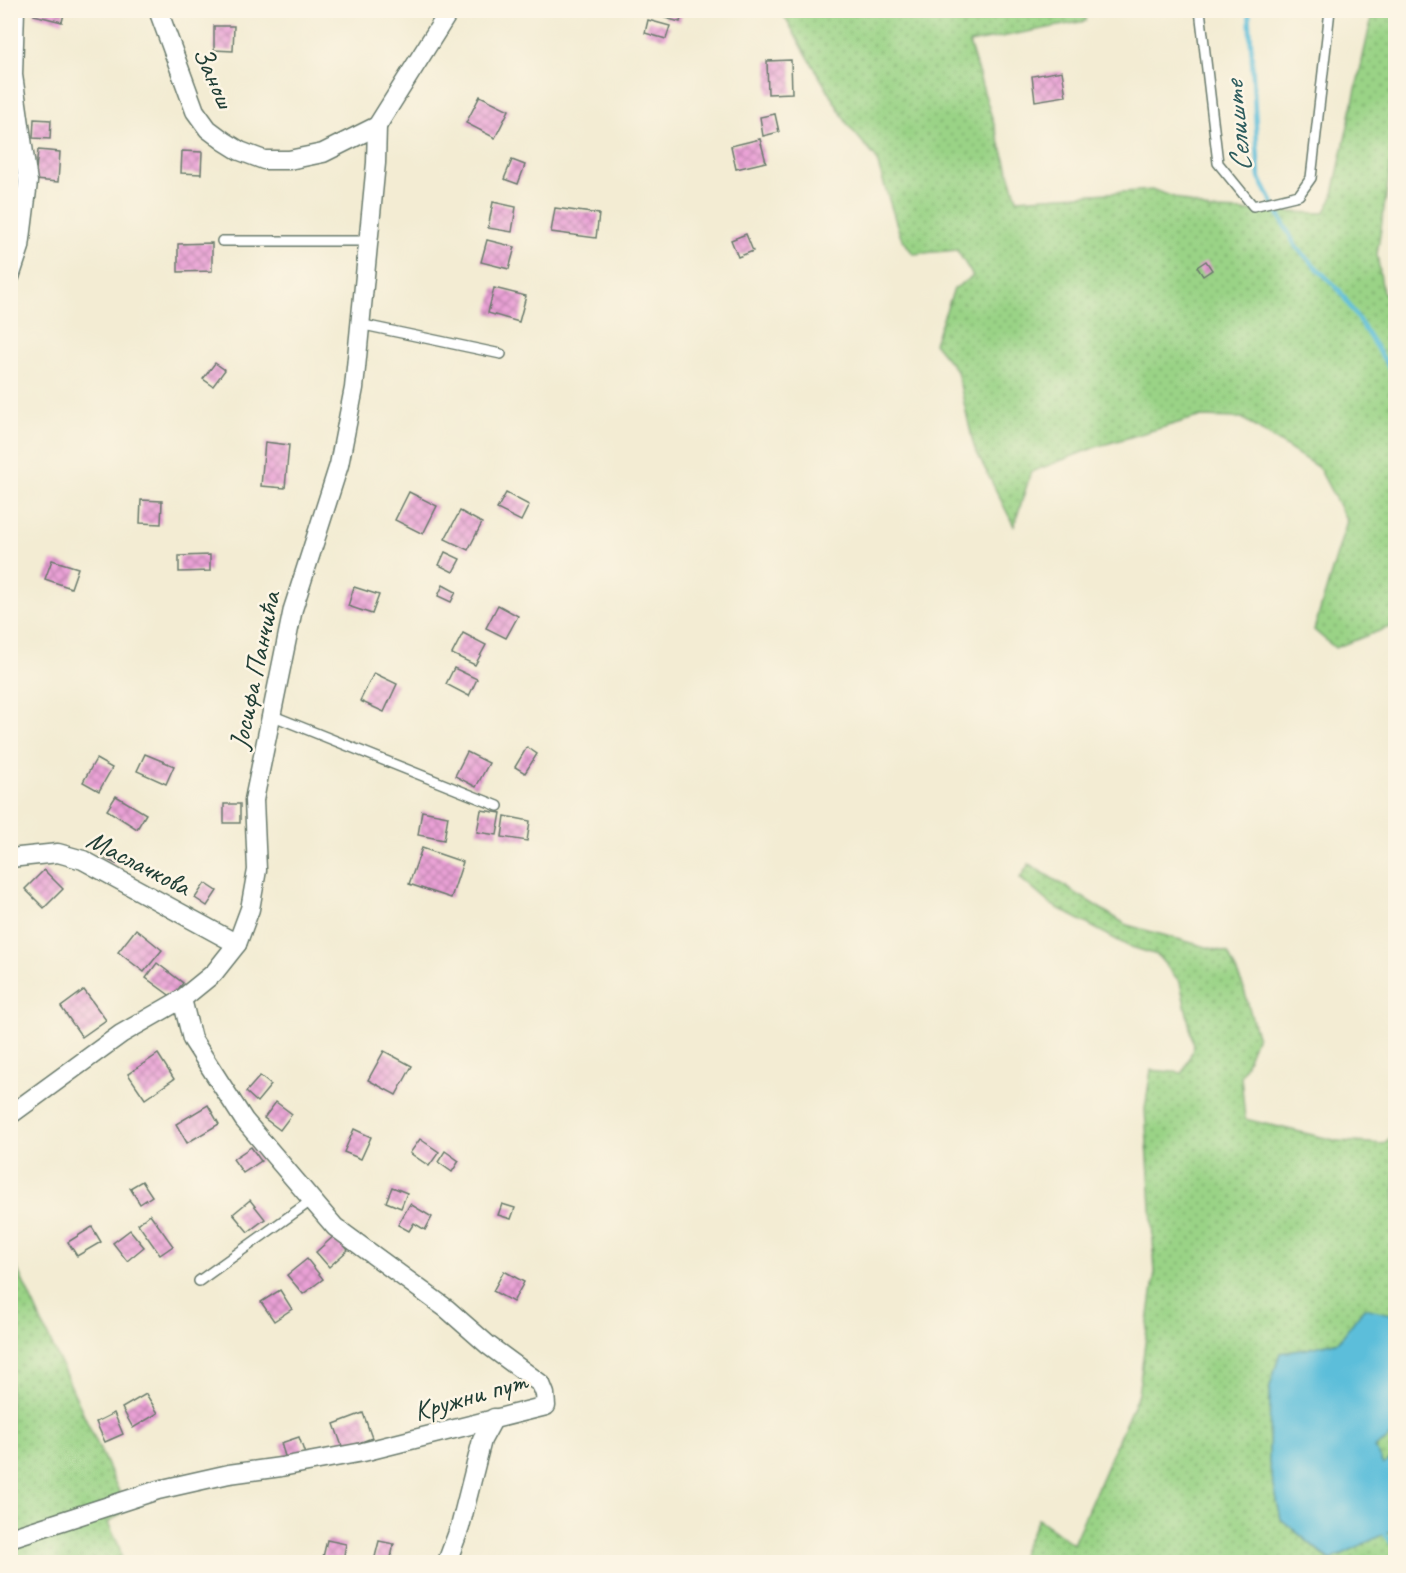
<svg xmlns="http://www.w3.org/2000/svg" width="1406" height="1573" font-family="Caveat,sans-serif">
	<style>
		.grass { fill: url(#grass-dots); stroke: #5c885d; stroke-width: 1.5 }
		.water { fill: #5bbeda; stroke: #3d7e87; stroke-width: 1.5 }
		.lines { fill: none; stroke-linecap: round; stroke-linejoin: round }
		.stream { stroke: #5bbeda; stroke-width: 4.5 }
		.building { fill: url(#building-cross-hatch) }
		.lane-casing { stroke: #697a6c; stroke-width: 12 }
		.street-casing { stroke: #697a6c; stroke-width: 21 }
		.lane { stroke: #fff; stroke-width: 9 }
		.street { stroke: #fff; stroke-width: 18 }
		.labels { text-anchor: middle; stroke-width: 5; stroke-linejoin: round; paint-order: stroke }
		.street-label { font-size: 28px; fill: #1f3d34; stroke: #fcf5e5 }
		.water-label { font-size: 30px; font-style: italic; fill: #2e5d5e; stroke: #fcf5e5 }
	</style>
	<defs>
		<pattern id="grass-dots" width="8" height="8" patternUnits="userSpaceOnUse" patternTransform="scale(1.5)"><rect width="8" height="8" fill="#9ad386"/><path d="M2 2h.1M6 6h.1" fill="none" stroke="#7dac6e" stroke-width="1.8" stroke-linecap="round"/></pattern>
		<pattern id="building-cross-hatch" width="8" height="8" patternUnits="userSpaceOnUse" patternTransform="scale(1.5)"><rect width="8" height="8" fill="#eaa1d6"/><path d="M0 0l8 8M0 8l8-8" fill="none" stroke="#bd84ae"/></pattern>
	</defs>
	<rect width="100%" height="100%" fill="#fcf5e5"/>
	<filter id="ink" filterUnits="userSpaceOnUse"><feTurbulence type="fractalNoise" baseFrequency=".0167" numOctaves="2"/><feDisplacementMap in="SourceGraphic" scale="12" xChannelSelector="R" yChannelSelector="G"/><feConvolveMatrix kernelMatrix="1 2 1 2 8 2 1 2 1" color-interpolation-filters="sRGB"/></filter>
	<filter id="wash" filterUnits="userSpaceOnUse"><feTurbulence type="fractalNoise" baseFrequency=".008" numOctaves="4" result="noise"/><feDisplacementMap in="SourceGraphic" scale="24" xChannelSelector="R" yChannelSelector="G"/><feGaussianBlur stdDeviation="1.35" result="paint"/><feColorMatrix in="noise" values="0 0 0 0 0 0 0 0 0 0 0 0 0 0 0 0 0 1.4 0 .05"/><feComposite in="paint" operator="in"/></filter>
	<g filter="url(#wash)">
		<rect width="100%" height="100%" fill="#f3ecd3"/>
		<g class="grass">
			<polygon points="781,11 1086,11 1086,21 969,43 1017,199 1154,190 1210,210 1324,213 1332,199 1373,11 1395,11 1395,138 1377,254 1383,292 1395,305 1395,625 1335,648 1314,630 1347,521 1319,468 1242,418 1198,417 1096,447 1031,472 1014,526 974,447 957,371 934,343 954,289 973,276 957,250 913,254 900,235 876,158 848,125"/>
			<polygon points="1029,864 1127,925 1228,953 1243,986 1257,1036 1241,1076 1245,1119 1338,1141 1383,1144 1395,1134 1395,1315 1364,1308 1339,1341 1307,1349 1280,1353 1270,1387 1269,1463 1281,1519 1329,1560 1386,1533 1395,1532 1395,1562 1034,1562 1021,1554 1038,1519 1073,1544 1138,1394 1155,1272 1145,1109 1151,1070 1183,1073 1194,1046 1180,982 1157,955 1128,946 1050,904 1020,878"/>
			<polygon points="10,1253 127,1509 108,1523 119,1546 122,1562 11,1562"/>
			<polygon points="1395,1434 1395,1457 1383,1465 1375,1448"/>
		</g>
		<polygon class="water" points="1364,1308 1395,1315 1395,1434 1375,1448 1383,1465 1395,1457 1395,1532 1386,1533 1330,1560 1281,1519 1269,1463 1270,1387 1280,1353 1307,1349 1339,1341"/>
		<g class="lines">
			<g class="stream">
				<polyline points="1249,10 1259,177 1296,247 1340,291 1396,378"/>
				<polyline points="1382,1531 1396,1547"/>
			</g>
		</g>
		<g id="blocks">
			<g class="building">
				<polygon points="35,10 65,10 62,22 34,15"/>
				<polygon points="667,10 683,10 680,22 665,18"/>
				<polygon points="648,20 670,26 666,39 645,33"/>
				<polygon points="214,26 234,26 233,51 214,50"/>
				<polygon points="791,60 792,93 768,94 767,61"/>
				<polygon points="1062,71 1066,96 1035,101 1032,76"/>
				<polygon points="480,96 509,110 495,138 466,123"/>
				<polygon points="775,114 779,132 763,136 760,117"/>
				<polygon points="34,119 51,120 50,139 33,138"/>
				<polygon points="760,139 766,162 736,169 731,146"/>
				<polygon points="38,150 60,152 58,182 35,180"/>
				<polygon points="182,151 202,152 201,174 181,173"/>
				<polygon points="512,160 525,165 518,184 504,179"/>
				<polygon points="493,202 516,207 512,232 488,228"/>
				<polygon points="555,208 599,214 596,238 551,232"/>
				<polygon points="746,234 753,251 738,257 731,240"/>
				<polygon points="487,240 515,247 509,269 481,262"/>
				<polygon points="212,243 212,271 178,272 178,244"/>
				<polygon points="1206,261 1212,270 1203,276 1197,267"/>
				<polygon points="494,288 526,296 519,322 488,313"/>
				<polygon points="215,363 225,370 213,386 203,379"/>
				<polygon points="265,442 289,445 285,488 261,486"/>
				<polygon points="409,492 437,506 423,534 395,520"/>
				<polygon points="506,493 529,505 521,521 497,509"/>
				<polygon points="141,500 162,501 161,524 140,523"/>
				<polygon points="460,511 482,523 468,550 445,539"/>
				<polygon points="445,552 460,559 453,572 439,565"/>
				<polygon points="210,555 210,571 179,572 179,556"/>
				<polygon points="52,560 78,568 71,588 45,579"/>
				<polygon points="443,585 456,592 451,602 438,596"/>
				<polygon points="354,587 379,595 372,614 348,606"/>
				<polygon points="498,605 518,616 506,638 486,628"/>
				<polygon points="463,633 486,645 475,665 452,654"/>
				<polygon points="454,668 477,679 469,696 446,684"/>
				<polygon points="374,673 397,684 384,712 360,701"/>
				<polygon points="527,747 537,754 525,773 515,767"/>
				<polygon points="467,752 489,763 476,787 455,776"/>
				<polygon points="145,754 174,766 166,784 137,771"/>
				<polygon points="96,759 112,768 99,791 83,782"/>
				<polygon points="116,796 146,814 137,829 107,810"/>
				<rect x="224" y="804" width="16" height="19"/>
				<polygon points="481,810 501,813 497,835 477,832"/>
				<polygon points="422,811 448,816 444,840 418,835"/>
				<polygon points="505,816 530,821 527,841 502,837"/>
				<polygon points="422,848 463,862 451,898 409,884"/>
				<polygon points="108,849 121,856 116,864 104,858"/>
				<polygon points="44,870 63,889 44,908 25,889"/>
				<polygon points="205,883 217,891 207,906 195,898"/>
				<polygon points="136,929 162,950 144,972 118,952"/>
				<polygon points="157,963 183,983 172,997 146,978"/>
				<polygon points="84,990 106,1020 82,1037 61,1007"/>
				<polygon points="384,1051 412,1066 396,1095 368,1080"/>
				<polygon points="158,1054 174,1079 145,1099 128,1074"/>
				<polygon points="260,1076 271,1085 257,1102 246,1092"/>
				<polygon points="276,1102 292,1114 280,1130 264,1118"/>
				<polygon points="208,1105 219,1124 187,1143 176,1124"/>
				<polygon points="354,1129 371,1137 361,1159 344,1152"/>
				<polygon points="420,1139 439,1152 429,1166 410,1153"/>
				<polygon points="251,1147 261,1161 243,1173 233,1159"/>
				<polygon points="445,1151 459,1161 452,1172 438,1162"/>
				<polygon points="142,1181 152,1196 140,1204 130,1188"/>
				<polygon points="392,1187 407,1193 401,1208 386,1202"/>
				<polygon points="250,1200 265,1219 248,1232 233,1214"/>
				<polygon points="410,1204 432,1217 425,1230 414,1223 409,1231 398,1225"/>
				<polygon points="502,1204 515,1208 511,1219 498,1215"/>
				<polygon points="150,1214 173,1246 160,1255 138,1224"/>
				<polygon points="92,1227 101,1242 77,1256 68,1242"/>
				<polygon points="130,1230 144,1247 127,1261 113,1243"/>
				<polygon points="335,1235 348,1250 329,1267 316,1252"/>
				<polygon points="307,1259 323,1279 303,1294 287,1275"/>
				<polygon points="504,1271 524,1282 513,1302 493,1291"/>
				<polygon points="280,1290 292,1309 274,1321 261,1302"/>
				<polygon points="146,1394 158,1413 133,1428 122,1408"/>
				<polygon points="114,1413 123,1434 105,1442 96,1422"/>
				<polygon points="363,1413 372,1438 343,1449 334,1424"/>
				<polygon points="299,1437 306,1457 287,1463 281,1443"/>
				<polygon points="327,1540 346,1544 343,1561 323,1557"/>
				<polygon points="379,1541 394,1544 390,1562 374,1561"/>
			</g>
		</g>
	</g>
	<g filter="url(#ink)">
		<use href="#blocks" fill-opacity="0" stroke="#697a6c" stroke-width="1.5"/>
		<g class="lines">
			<defs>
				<g id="lane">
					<polyline points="1200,10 1218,163 1253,206 1299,195 1311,178 1330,10"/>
					<polyline points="222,241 367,241"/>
					<polyline points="359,324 501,354"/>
					<polyline points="271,715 498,806"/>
					<polyline points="199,1281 312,1200"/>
				</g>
				<g id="street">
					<polyline points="158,10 195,111 208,129 224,141 240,151 264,160 289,160 323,153 377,126 450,10"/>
					<polyline points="10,277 20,247 28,182 13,75 15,10"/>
					<polyline points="10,858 58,853 83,860 237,944"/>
					<polyline points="10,1115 121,1034 182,999 214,973 237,944 250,909 257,870 254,800 293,609 339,465 354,388 376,163 377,126"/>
					<polyline points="10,1538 158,1490 229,1474 281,1467 363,1452 546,1406 545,1394 541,1384 488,1345 447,1309 335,1227 244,1120 192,1039 182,999"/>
					<polyline points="447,1562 460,1527 482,1440 494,1418"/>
				</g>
			</defs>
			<use href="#lane" class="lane-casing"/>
			<use href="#street" class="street-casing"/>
			<use href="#lane" class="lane"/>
			<use href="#street" class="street"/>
		</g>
	</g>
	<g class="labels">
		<g class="street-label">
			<text transform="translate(215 77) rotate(66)" y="10">Занош</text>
			<text transform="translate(254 670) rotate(-78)" y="10">Јосифа Панчића</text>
			<text transform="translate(139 862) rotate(27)" y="10">Маслачкова</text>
			<text transform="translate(470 1395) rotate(-16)" y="10">Кружни пут</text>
		</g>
		<g class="water-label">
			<text transform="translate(1237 127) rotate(-95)" y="10">Селиште</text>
		</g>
	</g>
	<rect width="1406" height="1573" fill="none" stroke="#fcf5e5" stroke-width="36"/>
</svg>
